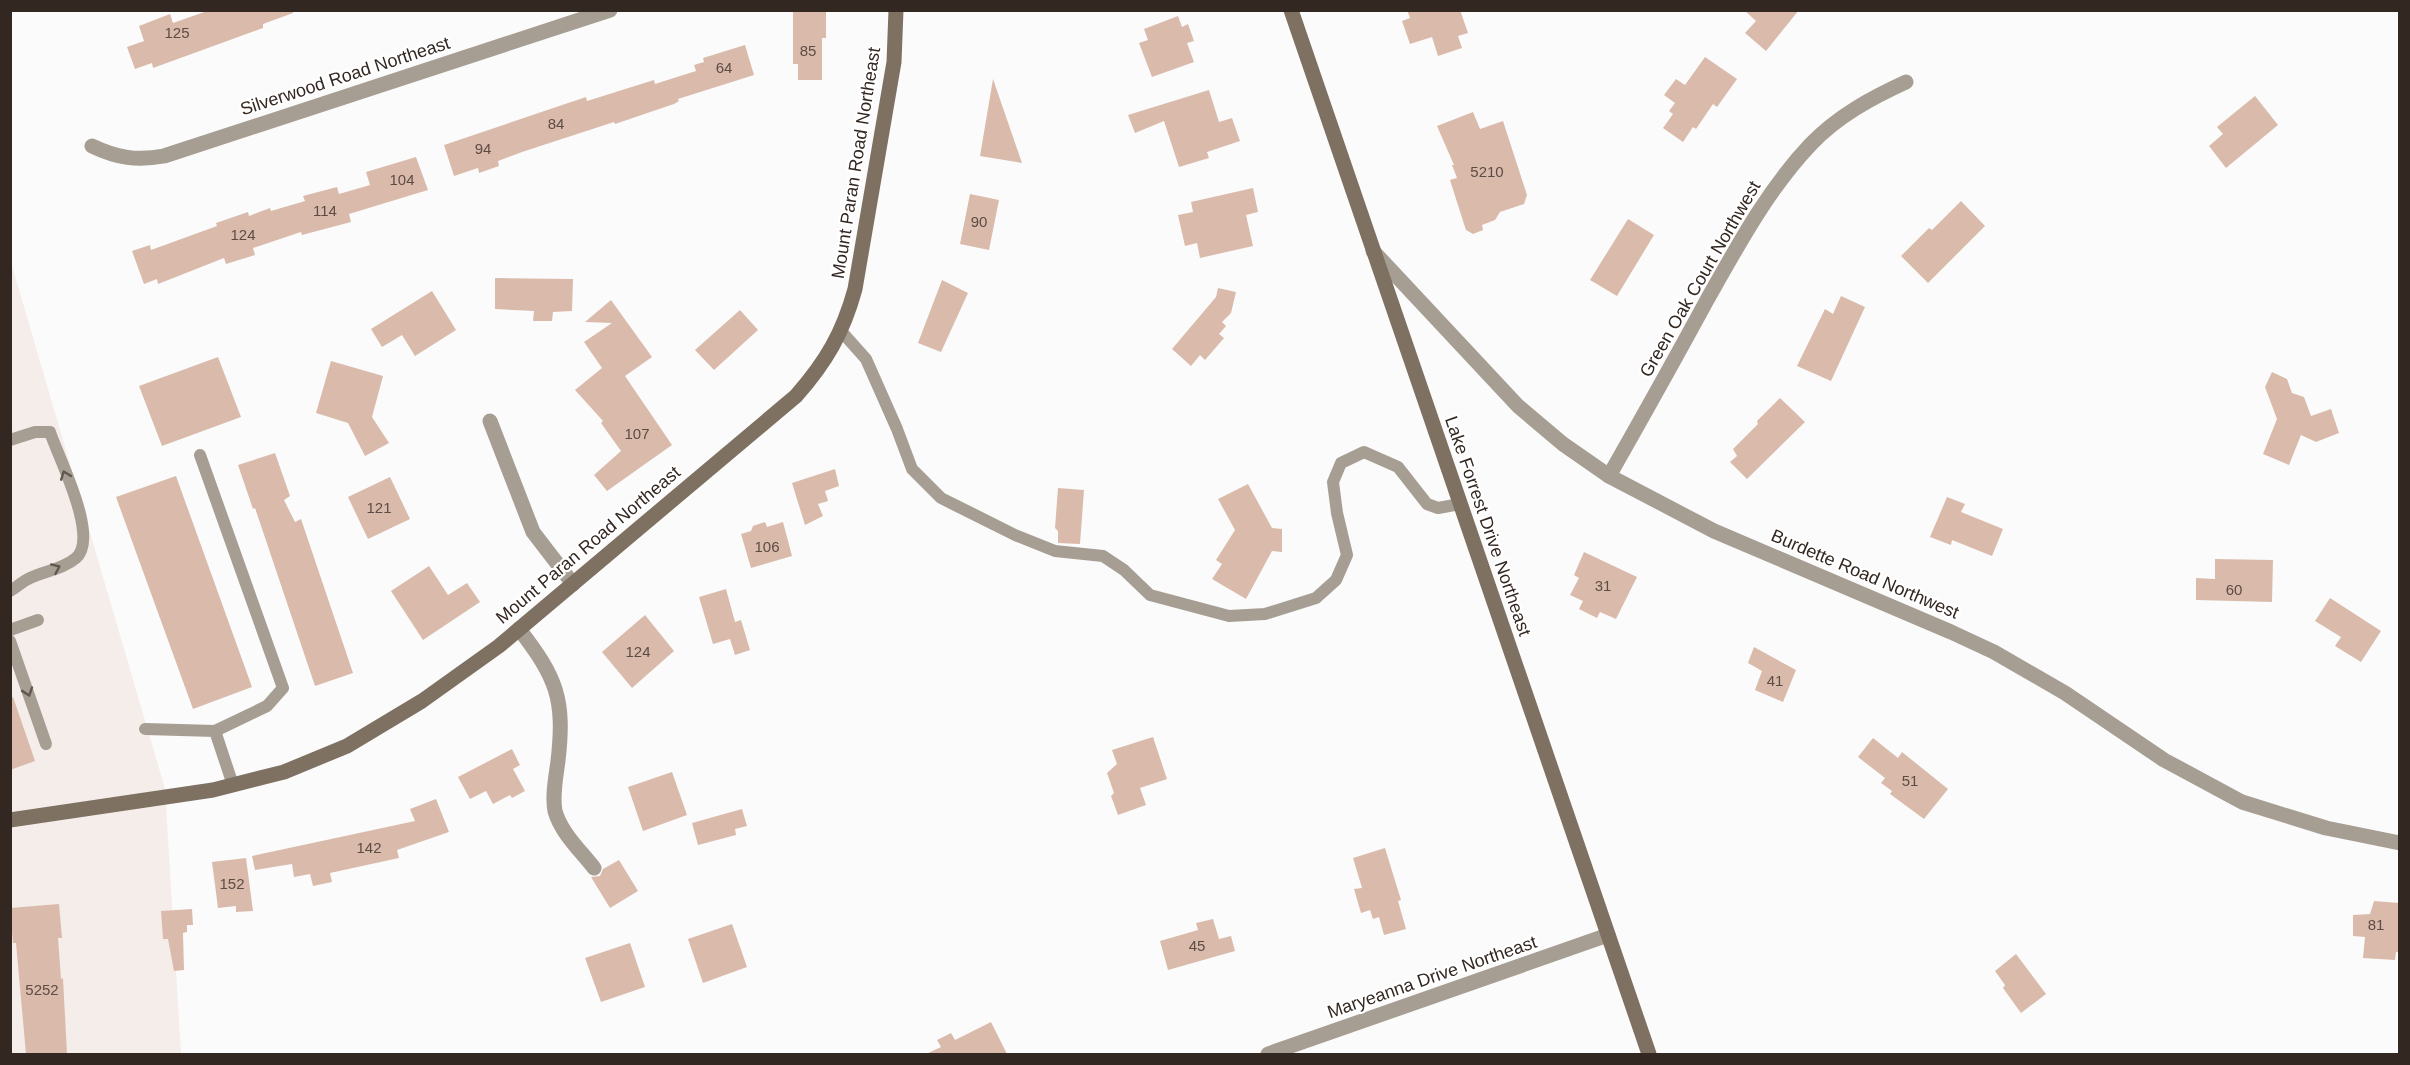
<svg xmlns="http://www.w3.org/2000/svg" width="2410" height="1065" font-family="Helvetica,sans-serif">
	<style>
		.built { fill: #f5ede9 }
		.building { fill: #dabbab }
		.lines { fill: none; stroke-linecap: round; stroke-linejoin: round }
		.lane { stroke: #a79e93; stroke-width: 12 }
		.street { stroke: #a79e93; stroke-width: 15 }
		.secondary { stroke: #7e7161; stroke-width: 15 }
		.oneway { stroke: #61574f }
		.labels { text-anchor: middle; stroke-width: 4.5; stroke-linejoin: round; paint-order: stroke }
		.number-label { font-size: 15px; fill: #5d4c44 }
		.street-label { font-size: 18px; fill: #332721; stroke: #fff }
	</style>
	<rect width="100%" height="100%" fill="#fbfbfb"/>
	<polygon class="built" points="10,259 165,789 181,1054 11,1054"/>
	<g class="building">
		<polygon points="210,10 293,10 293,13 263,24 263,28 153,68 152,63 135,69 127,47 144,41 139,26 170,14 173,23"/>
		<polygon points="793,10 826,10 826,38 822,38 822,80 798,80 798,64 793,64"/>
		<polygon points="1407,10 1460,10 1468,33 1458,36 1462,48 1438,56 1432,37 1410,44 1402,21 1410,18"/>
		<polygon points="1744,10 1799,10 1766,51 1745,33 1756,21"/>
		<polygon points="1178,16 1182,27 1188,24 1194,41 1187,43 1194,62 1152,77 1139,43 1148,40 1144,29"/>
		<polygon points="745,45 754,75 678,99 679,101 674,104 615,124 614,122 522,152 498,161 499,166 479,173 478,168 454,176 444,145 586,97 587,101 654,80 655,84 680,76 696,71 694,65 704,62 703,58"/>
		<polygon points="1705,57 1737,79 1717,107 1713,104 1696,129 1693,127 1683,142 1663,128 1673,114 1669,111 1675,103 1664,95 1676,79 1685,85"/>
		<polygon points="993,79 1022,163 980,156"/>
		<polygon points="1209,90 1219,122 1232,118 1240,141 1207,152 1209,158 1179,167 1164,121 1135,133 1128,115"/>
		<polygon points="2255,96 2278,125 2226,168 2209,146 2223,134 2217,127"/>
		<polygon points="1473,112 1480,129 1503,121 1527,195 1524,204 1500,212 1495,220 1482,225 1483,230 1473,234 1466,230 1463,221 1450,180 1457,178 1452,165 1454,165 1437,126"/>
		<polygon points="416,157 428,190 349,214 351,222 302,235 301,232 253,248 255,255 226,264 224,258 158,284 157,279 144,284 132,251 150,245 151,250 217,226 216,223 248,212 249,216 270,208 271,211 305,201 303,196 337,187 339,194 370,185 366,172"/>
		<polygon points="1253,188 1258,212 1246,215 1253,246 1200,258 1197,243 1185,246 1178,215 1193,212 1191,202"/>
		<polygon points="970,194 999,200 989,250 960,244"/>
		<polygon points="1961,201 1985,226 1928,283 1901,256 1929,228 1932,230"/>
		<polygon points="1628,219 1654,235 1617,296 1590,280"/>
		<polygon points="495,278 573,279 572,311 553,312 552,321 533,321 534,311 495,309"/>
		<polygon points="942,280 968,293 941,352 918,343"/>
		<polygon points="1218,288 1236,292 1231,313 1222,322 1226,326 1219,334 1224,338 1205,360 1200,355 1191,366 1172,349 1216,297"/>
		<polygon points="432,291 456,330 415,356 402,335 382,347 371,329"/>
		<polygon points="1841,296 1865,307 1831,381 1797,366 1825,309 1833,314"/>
		<polygon points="611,300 652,357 625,376 672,445 607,491 594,475 621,451 601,423 603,421 575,390 602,368 584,342 612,323 585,322"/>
		<polygon points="740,310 758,330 714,370 695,350"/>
		<polygon points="218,357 241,417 162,446 139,386"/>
		<polygon points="331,361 383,376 372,417 389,443 365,456 348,423 316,413"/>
		<polygon points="2272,372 2287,379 2292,393 2304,397 2311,416 2331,409 2339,433 2316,442 2301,435 2289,465 2263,454 2277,419 2265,387"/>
		<polygon points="1780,398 1805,422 1747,479 1730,462 1737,456 1733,449 1758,424 1757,421"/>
		<polygon points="275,453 290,496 284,500 295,522 301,519 353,673 315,686 255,508 253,509 238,465"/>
		<polygon points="835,469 839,486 825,491 828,501 818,504 823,516 805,525 792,483"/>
		<polygon points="176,476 252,687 193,709 116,497"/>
		<polygon points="390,477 410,519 368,539 348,497"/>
		<polygon points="1248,484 1272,528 1282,529 1282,552 1272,551 1246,599 1212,579 1222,564 1216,560 1235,530 1218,499"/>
		<polygon points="1058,488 1084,490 1080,544 1058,543 1058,531 1055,528"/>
		<polygon points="1947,497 1965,504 1961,512 2003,529 1992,556 1952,540 1951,545 1930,537"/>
		<polygon points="765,522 767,527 783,522 792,556 751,568 741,534 751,531 753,526"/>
		<polygon points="1584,552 1637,577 1616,619 1600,612 1597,618 1579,609 1583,601 1570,595 1579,578 1574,575"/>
		<polygon points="2215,559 2273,560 2272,602 2196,600 2196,578 2215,579"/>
		<polygon points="429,566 448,595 467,583 480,602 423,640 391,591"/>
		<polygon points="726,589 735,622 741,620 750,650 735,655 730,639 713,644 699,597"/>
		<polygon points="2330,598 2381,631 2361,662 2335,646 2341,637 2315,621"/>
		<polygon points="645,615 674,651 632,688 602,652"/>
		<polygon points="1754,647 1796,670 1783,702 1755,690 1762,671 1748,663"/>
		<polygon points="13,697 35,761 10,770 10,698"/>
		<polygon points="1153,737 1167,779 1140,788 1146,805 1118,815 1111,796 1114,793 1107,773 1117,764 1112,750"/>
		<polygon points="1873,738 1898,758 1902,752 1948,789 1924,819 1890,794 1892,791 1881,783 1885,778 1858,757"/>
		<polygon points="512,749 520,765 513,769 525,791 512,798 510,795 493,804 486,791 470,799 458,777"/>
		<polygon points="672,772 687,815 643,831 628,787"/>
		<polygon points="436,799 449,832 397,850 399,858 330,873 332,882 313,886 310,874 294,877 292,864 255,870 252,856 415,821 410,809"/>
		<polygon points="742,809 747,826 735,829 736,835 698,845 692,823"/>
		<polygon points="1385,848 1401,900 1398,901 1406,929 1384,935 1379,917 1373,919 1370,910 1361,913 1354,889 1362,888 1353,858"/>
		<polygon points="246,858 253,911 236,912 236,906 218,908 212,862"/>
		<polygon points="619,860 638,891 610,908 591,877 600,876 603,869"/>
		<polygon points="2374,901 2400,903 2400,952 2396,952 2395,960 2363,958 2365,937 2353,936 2353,915 2370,914"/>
		<polygon points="59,904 62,938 58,938 61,979 63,978 67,1054 26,1054 16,943 13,943 12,932 10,932 10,908"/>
		<polygon points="192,909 193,925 187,925 187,932 183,933 184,970 174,971 168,939 163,939 161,911"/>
		<polygon points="1213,919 1219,939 1231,936 1235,951 1168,970 1160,941 1198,930 1196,923"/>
		<polygon points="732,924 747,967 703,983 688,939"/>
		<polygon points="630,943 645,987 601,1002 585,958"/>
		<polygon points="2016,954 2046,994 2021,1013 2003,988 2005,985 1995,971"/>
		<polygon points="991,1022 1007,1054 926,1054 941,1047 937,1040 951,1033 955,1040"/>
	</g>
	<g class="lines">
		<g class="lane">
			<polyline points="841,331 866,359 897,429 912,469 941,498 1015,535 1055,551 1103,556 1124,570 1150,595 1229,616 1265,614 1316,598 1336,580 1347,555 1337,513 1333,482 1341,463 1364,452 1398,467 1427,504 1438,508 1460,504"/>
			<path d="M 10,440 L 35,432 L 50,432 C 58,457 100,537 76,558 C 63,569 45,571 30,578 C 23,581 17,587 10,591"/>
			<polyline points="200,455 283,688 267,706 215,731"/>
			<polyline points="10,630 38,620"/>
			<polyline points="10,641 46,744"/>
			<polyline points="145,729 215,731 233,785"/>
		</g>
		<g class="street">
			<path d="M 92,146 C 117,158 137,161 164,156 L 610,10"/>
			<polyline points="1373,251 1518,406 1563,444 1609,476 1714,531 1951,632 1994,652 2065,693 2164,760 2242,802 2326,828 2400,843"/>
			<polyline points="490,421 533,532 573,584"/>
			<path d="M 1609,476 C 1642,418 1675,359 1707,300 C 1737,247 1768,189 1811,144 C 1838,116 1871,98 1906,82"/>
			<path d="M 519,629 C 557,678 565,699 558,761 C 556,777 552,795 555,811 C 561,833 581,851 594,868"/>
			<polyline points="1268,1054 1608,935"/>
		</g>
		<g class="secondary">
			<polyline points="1291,10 1649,1054"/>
			<path d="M 10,820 L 213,790 L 284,772 L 347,746 L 422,701 L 499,646 L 796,396 C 826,362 843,333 855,289 L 894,62 L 896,10"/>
		</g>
	</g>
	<defs><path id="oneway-chevron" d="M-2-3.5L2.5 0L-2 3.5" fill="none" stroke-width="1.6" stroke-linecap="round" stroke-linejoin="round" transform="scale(1.5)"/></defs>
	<g class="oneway">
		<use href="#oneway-chevron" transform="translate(65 475) rotate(-111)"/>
		<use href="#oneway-chevron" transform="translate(56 568) rotate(-24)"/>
		<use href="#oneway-chevron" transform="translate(28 692) rotate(71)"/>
	</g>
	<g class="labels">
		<g class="number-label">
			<text x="177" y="38">125</text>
			<text x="808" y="56">85</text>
			<text x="724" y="73">64</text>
			<text x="556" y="129">84</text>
			<text x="483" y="154">94</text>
			<text x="1487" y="177">5210</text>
			<text x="402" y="185">104</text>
			<text x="325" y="216">114</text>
			<text x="979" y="227">90</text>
			<text x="243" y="240">124</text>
			<text x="637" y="439">107</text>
			<text x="379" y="513">121</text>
			<text x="767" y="552">106</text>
			<text x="1603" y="591">31</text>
			<text x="2234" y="595">60</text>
			<text x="638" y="657">124</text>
			<text x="1775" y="686">41</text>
			<text x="1910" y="786">51</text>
			<text x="369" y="853">142</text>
			<text x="232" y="889">152</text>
			<text x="2376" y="930">81</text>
			<text x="1197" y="951">45</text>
			<text x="42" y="995">5252</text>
		</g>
		<g class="street-label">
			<text transform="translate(345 76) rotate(-18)" y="6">Silverwood Road Northeast</text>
			<text transform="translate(856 163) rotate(-81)" y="6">Mount Paran Road Northeast</text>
			<text transform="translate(1700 279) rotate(-60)" y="6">Green Oak Court Northwest</text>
			<text transform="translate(1488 526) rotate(71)" y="6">Lake Forrest Drive Northeast</text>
			<text transform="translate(588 545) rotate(-40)" y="6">Mount Paran Road Northeast</text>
			<text transform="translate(1865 574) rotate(23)" y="6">Burdette Road Northwest</text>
			<text transform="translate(1432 977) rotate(-19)" y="6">Maryeanna Drive Northeast</text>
		</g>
	</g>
	<rect width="2410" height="1065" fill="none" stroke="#332721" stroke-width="24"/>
</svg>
